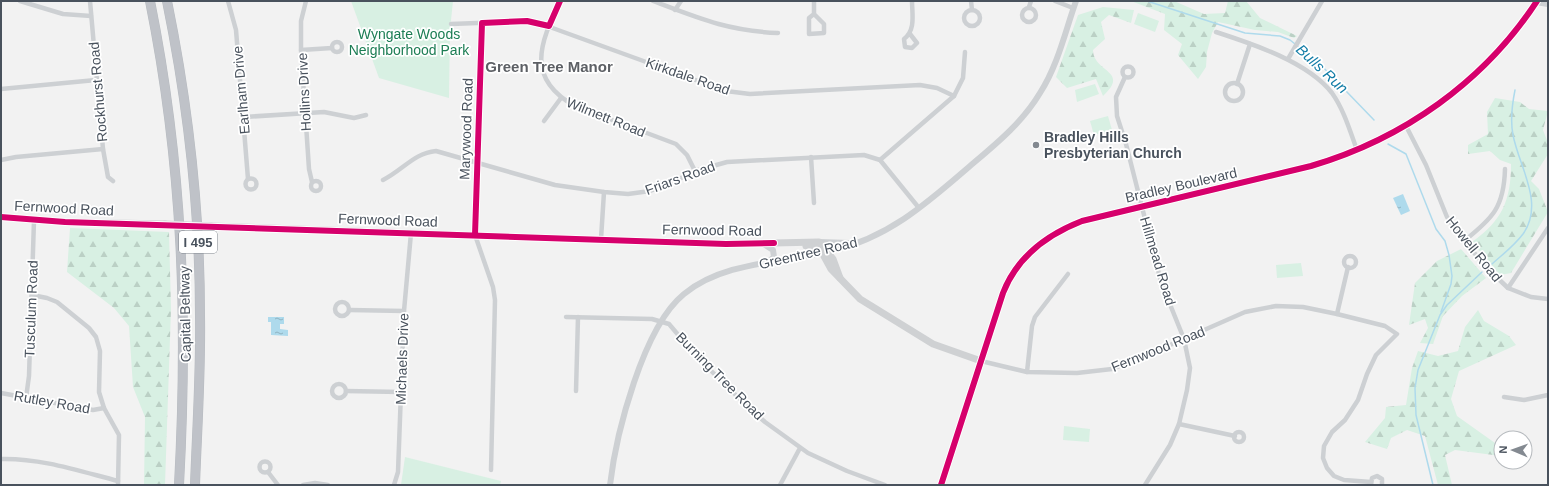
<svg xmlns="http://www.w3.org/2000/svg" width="1549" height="486" font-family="Helvetica,sans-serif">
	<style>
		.forest { fill: url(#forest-firs) }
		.green { fill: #d8f0e3 }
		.water { fill: url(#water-ripples) }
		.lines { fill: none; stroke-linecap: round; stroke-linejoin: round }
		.stream { stroke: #aedaec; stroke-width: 1.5 }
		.motorway-casing { stroke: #b7bbc0; stroke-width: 10 }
		.minor { stroke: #cdd0d3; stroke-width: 4.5 }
		.tertiary { stroke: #cdd0d3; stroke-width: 6 }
		.secondary { stroke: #cfd1d3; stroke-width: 7 }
		.motorway { stroke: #bfc2c8; stroke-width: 9 }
		.secondary-bridge { stroke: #cfd1d3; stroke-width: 7 }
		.cycleway-casing { stroke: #fff; stroke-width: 8 }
		.cycleway { stroke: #d6006c; stroke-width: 6 }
		.poi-dot { fill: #848a91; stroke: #fff; stroke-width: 1.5 }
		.labels { text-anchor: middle; stroke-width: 3.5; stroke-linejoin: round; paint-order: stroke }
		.shield { fill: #fff; stroke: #80868e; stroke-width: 1 }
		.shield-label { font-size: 13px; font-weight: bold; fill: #49525d }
		.park-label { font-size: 14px; fill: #1c7d54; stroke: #fff }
		.street-label { font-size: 14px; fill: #49525d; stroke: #fff }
		.poi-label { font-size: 14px; font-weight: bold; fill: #49525d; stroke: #fff; text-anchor: start }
		.neighbourhood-label { font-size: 15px; font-weight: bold; fill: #5d6065; stroke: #fff }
		.water-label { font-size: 15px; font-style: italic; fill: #137da7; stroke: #fff }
	</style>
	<defs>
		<pattern id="forest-firs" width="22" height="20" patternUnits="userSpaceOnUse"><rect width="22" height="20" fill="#d8f0e3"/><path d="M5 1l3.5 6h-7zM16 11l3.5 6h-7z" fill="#bbd0c5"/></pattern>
		<pattern id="water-ripples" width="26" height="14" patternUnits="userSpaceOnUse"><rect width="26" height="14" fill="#aedaec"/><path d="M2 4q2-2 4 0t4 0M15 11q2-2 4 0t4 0" fill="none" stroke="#90b3c2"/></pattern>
	</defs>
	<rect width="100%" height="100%" fill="#f2f2f2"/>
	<g class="forest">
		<polygon points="1131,1 1174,1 1204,14 1225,13 1228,1 1246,1 1260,18 1297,36 1294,38 1278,32 1255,30 1218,22 1212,33 1207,52 1206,67 1198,79 1178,55 1182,44 1164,30 1165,14"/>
		<path d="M 1103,7 L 1134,10 L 1131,23 L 1109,15 L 1101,22 L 1105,39 L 1093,50 C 1093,72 1131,71 1103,96 L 1096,79 L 1067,88 L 1056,77 L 1078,15 Z"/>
		<path d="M 1495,98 L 1520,102 L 1529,109 L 1548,111 L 1543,130 L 1548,143 L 1548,154 L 1531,181 L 1539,189 L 1548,212 L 1511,273 L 1500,275 L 1472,242 C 1502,221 1511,200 1511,164 L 1500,160 L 1490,151 L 1468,154 L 1468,145 L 1488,134 L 1487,112 Z"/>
		<polygon points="70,228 169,232 171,309 165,485 144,485 145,417 133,387 129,326 114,308 67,272"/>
		<polygon points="1461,249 1486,278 1462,296 1443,316 1433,344 1420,343 1428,328 1425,319 1409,325 1415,283 1437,261"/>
		<polygon points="1478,310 1484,321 1509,336 1516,345 1459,371 1451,399 1457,416 1495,443 1501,443 1501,456 1455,450 1445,455 1452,485 1438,485 1425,436 1407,430 1391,438 1387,449 1365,442 1385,418 1386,407 1406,405 1412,368 1418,351 1438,356 1458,351 1465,327"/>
	</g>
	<g class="green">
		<polygon points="351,1 453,1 450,30 449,98 379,78"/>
		<polygon points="1138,13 1159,21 1155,32 1134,24"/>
		<polygon points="1095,84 1099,94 1077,102 1075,90"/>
		<polygon points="1108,116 1112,130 1094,135 1090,121"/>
		<polygon points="1301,263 1303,276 1277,278 1276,265"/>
		<polygon points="1064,426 1090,429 1089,442 1063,440"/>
		<polygon points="405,457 501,481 500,485 401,485"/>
	</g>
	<g class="water">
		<polygon points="1403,194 1410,211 1401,215 1393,198"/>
		<polygon points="268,317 284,317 284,324 280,324 280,329 288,330 288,336 271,335 271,322 268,322"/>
	</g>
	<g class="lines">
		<g class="stream">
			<polyline points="1147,1 1245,33 1280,36 1290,40 1318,62 1374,120"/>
			<polyline points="1388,144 1406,154 1436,229 1445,241 1449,255 1452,276 1451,284 1441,312"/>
			<path d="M 1492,264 C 1503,254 1514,246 1523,234 C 1545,203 1519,167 1513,135 C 1510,120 1512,105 1515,90"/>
			<polyline points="1433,485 1416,415 1415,388 1418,370 1440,315 1447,305 1482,272"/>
		</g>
		<defs>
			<g id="motorway">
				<path d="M 150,1 C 183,165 188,319 179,485"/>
				<path d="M 167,1 C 188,104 200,211 200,316 C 201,372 197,429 195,485"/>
			</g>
		</defs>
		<use href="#motorway" class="motorway-casing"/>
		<g class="minor">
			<polyline points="20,1 63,14 91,16"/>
			<polyline points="90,1 103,149 108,177 113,181"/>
			<polyline points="228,1 236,30 248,179"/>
			<polyline points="306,1 301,21 301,50 309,169 312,182"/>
			<path d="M 560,1 C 540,44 525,78 575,106 L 676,144 L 687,155 L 695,171"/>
			<path d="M 653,1 C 698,18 728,31 778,33"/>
			<polyline points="971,1 972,10"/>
			<polyline points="1055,1 1073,8"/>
			<polyline points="1029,7 1031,1"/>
			<circle cx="1029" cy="15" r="7"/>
			<polyline points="675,10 681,1"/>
			<circle cx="972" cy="18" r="8"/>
			<polyline points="814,14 809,18 809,34 824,33 824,24 814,14 814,1"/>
			<polyline points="482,23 475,235 493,287 495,300 491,470"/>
			<polyline points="451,24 527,21 536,22 726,91 750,94 920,85 937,88 954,96"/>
			<path d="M 1216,32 C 1253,44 1308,62 1332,93 C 1344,110 1350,131 1357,150"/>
			<path d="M 910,34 L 917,43 L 912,48 L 905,47 L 904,39 C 916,30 912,14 912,1"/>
			<circle cx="337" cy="47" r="5"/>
			<polyline points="301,50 332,48"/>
			<polyline points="1288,59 1322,1"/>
			<circle cx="1128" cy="72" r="5.5"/>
			<polyline points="1125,77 1116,97 1117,116 1126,144 1161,282 1184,339 1190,368 1187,390 1179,424 1170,445 1145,485"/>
			<circle cx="1234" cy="92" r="9"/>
			<polyline points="1237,84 1250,44"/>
			<polyline points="1,89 96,80"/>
			<polyline points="244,117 324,112 354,118 366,115"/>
			<polyline points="544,121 561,98"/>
			<polyline points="1406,126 1426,165 1447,217 1464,241 1489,270 1508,288 1531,297 1548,299"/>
			<polyline points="811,157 814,203"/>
			<polyline points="1,160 16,157 103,149"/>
			<polyline points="880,160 954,96 963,78 965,52"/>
			<circle cx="251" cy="184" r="5.5"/>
			<path d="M 383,180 C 403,170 414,153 436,151 L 555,185 L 604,192 L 628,194 L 650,191 L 667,185 L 695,171 L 727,162 L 864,155 L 880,160 L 919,208"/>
			<circle cx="316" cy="186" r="5"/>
			<polyline points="601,239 604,192"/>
			<path d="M 1464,241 C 1493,218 1504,207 1505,169"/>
			<circle cx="1350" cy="262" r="6"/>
			<polyline points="1508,288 1548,228"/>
			<polyline points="32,295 47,298 57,302 89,328 96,337 100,351 99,392 104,408 119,435 118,485"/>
			<circle cx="342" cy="309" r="7"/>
			<polyline points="350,310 404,311"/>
			<polyline points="1337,314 1348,267"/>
			<polyline points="566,317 652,319 669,324 697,357 748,407 765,422 808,453 847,471 885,485"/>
			<polyline points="981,361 1027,372 1077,373 1112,369 1136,360 1245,312 1276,306 1303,307 1337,314 1385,326 1397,334 1376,355 1367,374 1358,400 1345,420 1332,432 1324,446 1323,458 1327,468 1334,476 1344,480 1371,482"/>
			<polyline points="1027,372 1032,326 1035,317 1068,274"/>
			<circle cx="339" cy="391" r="7"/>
			<polyline points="346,391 401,392"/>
			<polyline points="576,391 578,317"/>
			<polyline points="1,393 93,410 104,408"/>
			<polyline points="1504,397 1524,400 1548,395"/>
			<polyline points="26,398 29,376 34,220"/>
			<polyline points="1179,424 1235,436"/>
			<circle cx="1239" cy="437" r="5"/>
			<path d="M 1,459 C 41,458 79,471 118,481"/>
			<circle cx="265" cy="467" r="5.5"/>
			<polyline points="268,472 278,485"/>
			<polyline points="303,485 315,483 328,485"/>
			<polyline points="394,485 398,472 404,311 411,233"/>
			<polyline points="780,485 800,448"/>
			<polyline points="1371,485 1372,478 1377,476 1382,479 1382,485"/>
		</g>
		<g class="tertiary">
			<polyline points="1536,2 1548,4"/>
			<polyline points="819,242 849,243 853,245"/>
			<polyline points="762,243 773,250 774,257 767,263"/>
			<path d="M 610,485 C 616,434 643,327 684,294 C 724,261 783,263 831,251 C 888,238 926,204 970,166 C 996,144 1022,123 1040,93 C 1058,65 1065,32 1076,1"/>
		</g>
		<g class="secondary">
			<polyline points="1,217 65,222 165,224"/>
			<polyline points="211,226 726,244 819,242 833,259 840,278"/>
			<polyline points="806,246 820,249 831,269 860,299 933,344 981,361"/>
			<path d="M 941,485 L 1003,293 C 1017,257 1046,235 1082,221 L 1311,166 C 1403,139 1484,82 1537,1"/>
		</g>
		<use href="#motorway" class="motorway"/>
		<polyline class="secondary-bridge" points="165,224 211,226"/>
		<defs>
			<g id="cycleway">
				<polyline points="1,217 65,222 726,244 774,243"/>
				<polyline points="475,235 482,23 527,21 549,26 560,1"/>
				<path d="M 941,485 L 1003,293 C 1017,257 1046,235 1082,221 L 1311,166 C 1403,139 1484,82 1537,1"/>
			</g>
		</defs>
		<use href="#cycleway" class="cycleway-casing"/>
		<use href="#cycleway" class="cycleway"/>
	</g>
	<circle class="poi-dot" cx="1036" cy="145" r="4"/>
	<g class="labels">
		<rect class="shield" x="179" y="231" width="38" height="22" rx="3"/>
		<g class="shield-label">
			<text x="198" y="247">I 495</text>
		</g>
		<g class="park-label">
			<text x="409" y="39">Wyngate Woods<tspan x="409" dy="16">Neighborhood Park</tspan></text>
		</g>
		<g class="street-label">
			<text transform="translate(688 76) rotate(19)" y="5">Kirkdale Road</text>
			<text transform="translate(241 90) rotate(-95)" y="5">Earlham Drive</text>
			<text transform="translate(98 92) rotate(-95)" y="5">Rockhurst Road</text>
			<text transform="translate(304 92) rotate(-93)" y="5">Hollins Drive</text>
			<text transform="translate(606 117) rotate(22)" y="5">Wilmett Road</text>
			<text transform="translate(466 129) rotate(-88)" y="5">Marywood Road</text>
			<text transform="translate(680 178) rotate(-20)" y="5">Friars Road</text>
			<text transform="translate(1181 185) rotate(-13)" y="5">Bradley Boulevard</text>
			<text transform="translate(64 208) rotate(3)" y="5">Fernwood Road</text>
			<text transform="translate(388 220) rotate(2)" y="5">Fernwood Road</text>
			<text transform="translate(712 230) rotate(1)" y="5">Fernwood Road</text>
			<text transform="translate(1474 249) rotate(51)" y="5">Howell Road</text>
			<text transform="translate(808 253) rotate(-13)" y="5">Greentree Road</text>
			<text transform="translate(1158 261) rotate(73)" y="5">Hillmead Road</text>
			<text transform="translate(31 309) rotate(-88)" y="5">Tusculum Road</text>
			<text transform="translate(185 314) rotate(-91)" y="5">Capital Beltway</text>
			<text transform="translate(1158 349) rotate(-22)" y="5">Fernwood Road</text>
			<text transform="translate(402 359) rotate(-88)" y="5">Michaels Drive</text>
			<text transform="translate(720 376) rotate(45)" y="5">Burning Tree Road</text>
			<text transform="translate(52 402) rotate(10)" y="5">Rutley Road</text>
		</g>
		<g class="poi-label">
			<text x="1044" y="142">Bradley Hills<tspan x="1044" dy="16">Presbyterian Church</tspan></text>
		</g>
		<g class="neighbourhood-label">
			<text x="549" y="72">Green Tree Manor</text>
		</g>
		<g class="water-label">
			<text transform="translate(1322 69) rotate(43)" y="5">Bulls Run</text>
		</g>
	</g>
	<rect width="1549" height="486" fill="none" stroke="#49525d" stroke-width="4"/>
	<g transform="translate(1513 450) rotate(272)"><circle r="19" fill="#ffffff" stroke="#b6babe"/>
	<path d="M0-3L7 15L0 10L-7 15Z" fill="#848a91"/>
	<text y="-6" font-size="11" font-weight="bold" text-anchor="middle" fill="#49525d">N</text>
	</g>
</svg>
